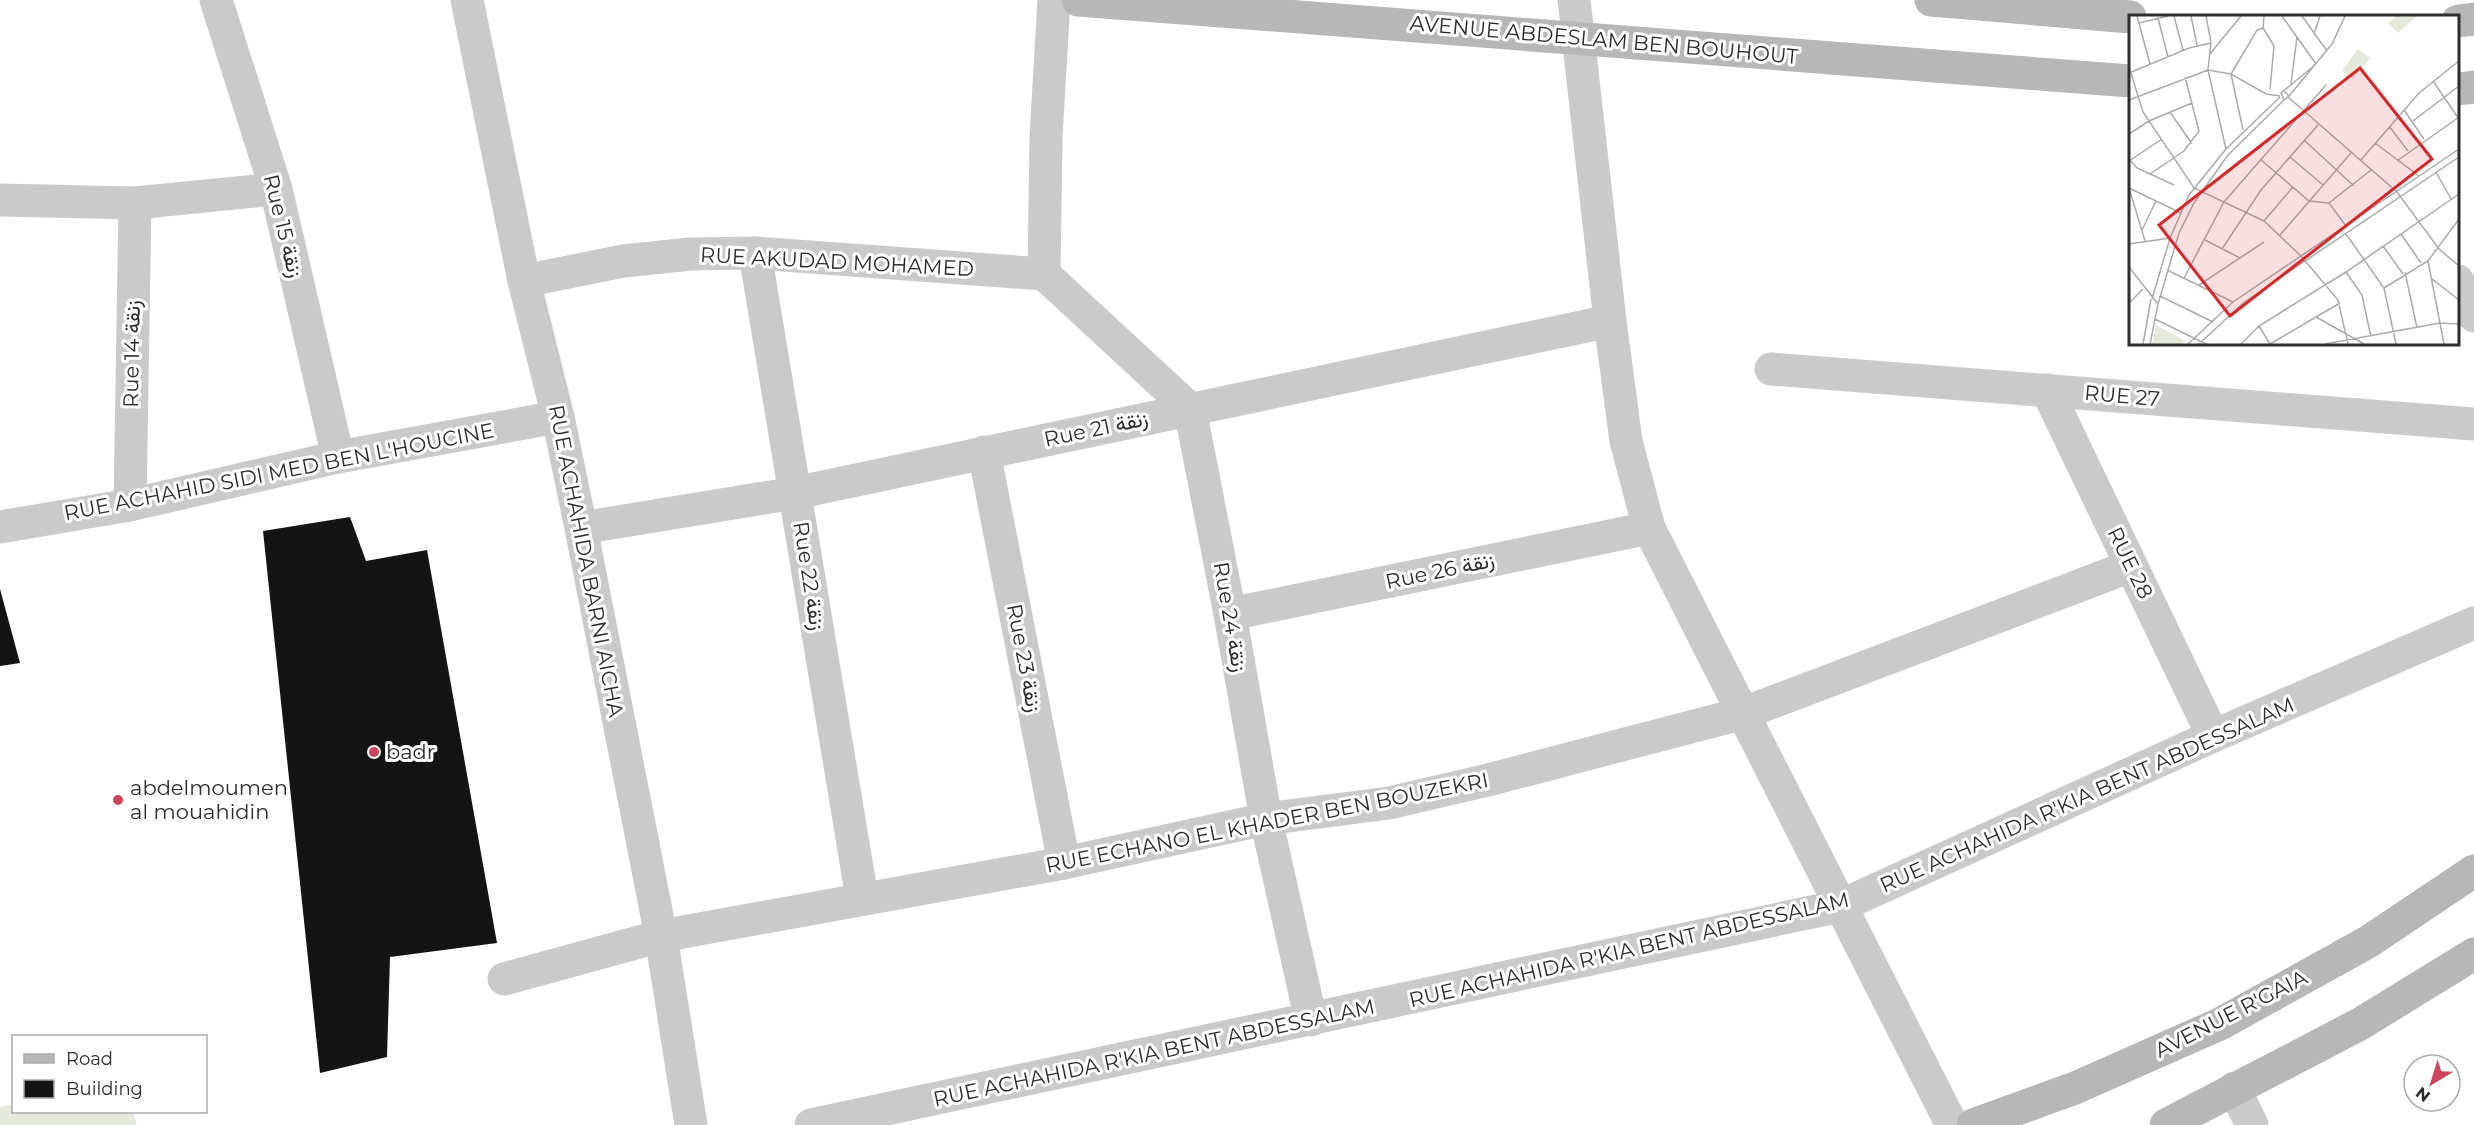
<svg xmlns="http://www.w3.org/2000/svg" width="2474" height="1125" font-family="Montserrat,Vazirmatn,sans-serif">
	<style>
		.green { fill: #e4e9dc }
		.building { fill: #141414 }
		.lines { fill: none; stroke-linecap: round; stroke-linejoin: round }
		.street { stroke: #cacaca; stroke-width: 33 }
		.secondary { stroke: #b7b7b7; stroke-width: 33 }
		.poi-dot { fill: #cf4458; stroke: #fff; stroke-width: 2 }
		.labels { text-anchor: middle; stroke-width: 6; stroke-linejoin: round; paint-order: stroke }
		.street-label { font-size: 21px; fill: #2d2d2d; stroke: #fff }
		.poi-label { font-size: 21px; fill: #2d2d2d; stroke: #fff; text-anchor: start }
		.inset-road { fill: none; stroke: #ababab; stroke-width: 1.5 }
		.view { fill: #d62828; fill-opacity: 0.15; stroke: #d62828; stroke-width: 3 }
		.inset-edge { fill: none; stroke: #2d2d2d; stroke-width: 3 }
	</style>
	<rect width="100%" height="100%" fill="#fff"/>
	<polygon class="green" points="13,1104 14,1112 133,1112 137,1125 0,1125 0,1107"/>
	<g class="building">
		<polygon points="350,517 366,561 427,550 497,943 390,957 387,1057 320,1073 263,531"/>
		<polygon points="0,589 20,663 0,666"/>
	</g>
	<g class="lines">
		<g class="street">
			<polyline points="216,0 276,189 338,457"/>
			<polyline points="467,0 524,281 558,417 581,528 661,936 691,1125"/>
			<polyline points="1574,0 1610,321 1626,441 1649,528 1952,1125"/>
			<polyline points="0,200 135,203 276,189"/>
			<polyline points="755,253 862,898"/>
			<polyline points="1044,274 1190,409 1230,614 1266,819 1311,1020"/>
			<polyline points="1044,274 1046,137 1054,0"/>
			<polyline points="524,281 623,261 691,254 755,253 1044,274"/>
			<polyline points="2458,281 2474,316"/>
			<polyline points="1771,369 2474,424"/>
			<polyline points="2047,390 2213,736"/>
			<polyline points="984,452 1064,863"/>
			<polyline points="130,505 135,203"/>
			<polyline points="0,527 130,505 338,457 558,417"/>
			<polyline points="581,528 795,493 1610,321"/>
			<polyline points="1230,614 1649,528"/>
			<polyline points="504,979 661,936 1064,863 1266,819 1389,803 1488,780 1744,713 2131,566"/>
			<polyline points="2234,1088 2252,1125"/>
			<polyline points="811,1125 1840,906 2213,736 2474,623"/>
		</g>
		<g class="secondary">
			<polyline points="1078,0 2130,81"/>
			<polyline points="1931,0 2130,17"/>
			<polyline points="2458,21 2474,19"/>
			<polyline points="2458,89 2474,87"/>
			<polyline points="1973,1125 2075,1088 2220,1024 2368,942 2474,871"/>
			<polyline points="2166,1125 2360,1024 2474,954"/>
		</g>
	</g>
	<g class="poi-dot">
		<circle cx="374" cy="752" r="6"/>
		<circle cx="118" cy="800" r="6"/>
	</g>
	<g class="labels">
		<g class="street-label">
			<text transform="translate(1604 40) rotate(5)" y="7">AVENUE ABDESLAM BEN BOUHOUT</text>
			<text transform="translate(283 226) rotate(76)" y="7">Rue 15 زنقة</text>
			<text transform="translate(837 262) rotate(3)" y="7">RUE AKUDAD MOHAMED</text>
			<text transform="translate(132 354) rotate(-89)" y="7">Rue 14 زنقة</text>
			<text transform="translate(2122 396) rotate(5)" y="7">RUE 27</text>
			<text transform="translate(1096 429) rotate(-12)" y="7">Rue 21 زنقة</text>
			<text transform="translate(279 472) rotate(-11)" y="7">RUE ACHAHID SIDI MED BEN L'HOUCINE</text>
			<text transform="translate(586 561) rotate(79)" y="7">RUE ACHAHIDA BARNI AICHA</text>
			<text transform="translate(2130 563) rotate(64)" y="7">RUE 28</text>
			<text transform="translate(1440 571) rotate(-12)" y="7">Rue 26 زنقة</text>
			<text transform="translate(809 576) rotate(81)" y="7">Rue 22 زنقة</text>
			<text transform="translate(1230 617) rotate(80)" y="7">Rue 24 زنقة</text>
			<text transform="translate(1024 658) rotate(79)" y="7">Rue 23 زنقة</text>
			<text transform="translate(2087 795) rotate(-24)" y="7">RUE ACHAHIDA R'KIA BENT ABDESSALAM</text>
			<text transform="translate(1267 823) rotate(-11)" y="7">RUE ECHANO EL KHADER BEN BOUZEKRI</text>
			<text transform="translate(1629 950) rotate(-13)" y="7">RUE ACHAHIDA R'KIA BENT ABDESSALAM</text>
			<text transform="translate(2231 1014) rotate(-27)" y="7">AVENUE R'GAIA</text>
			<text transform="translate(1154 1053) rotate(-12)" y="7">RUE ACHAHIDA R'KIA BENT ABDESSALAM</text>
		</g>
		<g class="poi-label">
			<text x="386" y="759">badr</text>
			<text x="130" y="795">abdelmoumen<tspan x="130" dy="24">al mouahidin</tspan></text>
		</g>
	</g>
	<g transform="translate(2129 15)">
		<rect width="330" height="330" fill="#fff"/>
		<path d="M 267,1 L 288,1 L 269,18 L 259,8 ZM 229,34 L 241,43 L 224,64 L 213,56 ZM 27,310 L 56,326 L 52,329 L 23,329 Z" fill="#e4e9dc"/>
		<path class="inset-road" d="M 8,1 L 21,49M 45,1 L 54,35M 62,1 L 68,30M 77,1 L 82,27 L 79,55 L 97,134M 135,1 L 134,13 L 145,31 L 141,74M 153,1 L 187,49M 173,1 L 198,36M 29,3 L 39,42M 10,8 L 39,1M 185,19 L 191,1M 80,40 L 112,1M 0,52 L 14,97 L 65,173 L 135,206 L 172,241 L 209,285 L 219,329M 0,58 L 60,33 L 82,28M 304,66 L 330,104M 162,69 L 168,22M 155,76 L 160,81 L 155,85 L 152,78 L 186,50M 160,81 L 203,29 L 216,1M 159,82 L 268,177 L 310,234 L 330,251M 0,85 L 79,55 L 102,59 L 137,79 L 151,81M 275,95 L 295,124M 41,97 L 63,129M 284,106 L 330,71M 260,111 L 279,136M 114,115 L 102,59 L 128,15 L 134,13M 0,119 L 20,106 L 63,88M 176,126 L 225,171M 246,128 L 290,161M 161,142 L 194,170M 131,144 L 180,186 L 200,188M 1,145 L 8,153 L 45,170M 0,146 L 33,124M 231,146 L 290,78 L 330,46M 268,146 L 330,102M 307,157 L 322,184M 21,159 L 55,136 L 70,116 L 56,62M 0,173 L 52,198M 0,173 L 16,226M 200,188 L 242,155M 200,188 L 217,211M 135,206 L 164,172M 13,215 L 27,186M 217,219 L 255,273 L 267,329M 272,219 L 292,248M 151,220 L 222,138M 76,225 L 111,243M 0,229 L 41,223M 254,231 L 274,259M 93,234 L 132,175 L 189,110M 299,246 L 315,329M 0,252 L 29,289 L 21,329M 38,255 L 104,287M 217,257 L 233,280 L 242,322M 276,257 L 288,313M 55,263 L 95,187 L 197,70M 303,264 L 330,285M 70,270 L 135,227M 255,273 L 299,246 L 330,204M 31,281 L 84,307M 23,284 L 41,223 L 60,180 L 97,134 L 151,82M 0,288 L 14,274M 29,289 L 50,218 L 65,188 L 99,140 L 155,85M 187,302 L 235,329M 26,304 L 77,329M 130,311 L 141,329M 14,329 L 22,284M 59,329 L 104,287 L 330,134M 70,329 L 114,288 L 330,142M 112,329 L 130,311 L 217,257 L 330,179M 141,329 L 211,288M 196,329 L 311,308 L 330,309"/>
		<path class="view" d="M 231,53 L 303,144 L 101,301 L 30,210 Z"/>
		<rect width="330" height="330" class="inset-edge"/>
	</g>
	<rect x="12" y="1035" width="195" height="78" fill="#ffffff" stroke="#ababab" stroke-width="1.5"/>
	<rect x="24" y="1054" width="30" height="9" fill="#b7b7b7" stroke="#ababab" stroke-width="1.5"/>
	<text x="66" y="1065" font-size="18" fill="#2d2d2d">Road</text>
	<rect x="24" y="1080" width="30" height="18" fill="#141414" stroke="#ababab" stroke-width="1.5"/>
	<text x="66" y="1095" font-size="18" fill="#2d2d2d">Building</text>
	<g transform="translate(2432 1083) rotate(218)"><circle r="28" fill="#ffffff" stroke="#ababab" stroke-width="1.5"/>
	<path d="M0-4.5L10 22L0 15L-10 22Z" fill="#cf4458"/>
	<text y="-9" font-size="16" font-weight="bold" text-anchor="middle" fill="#2d2d2d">N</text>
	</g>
</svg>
